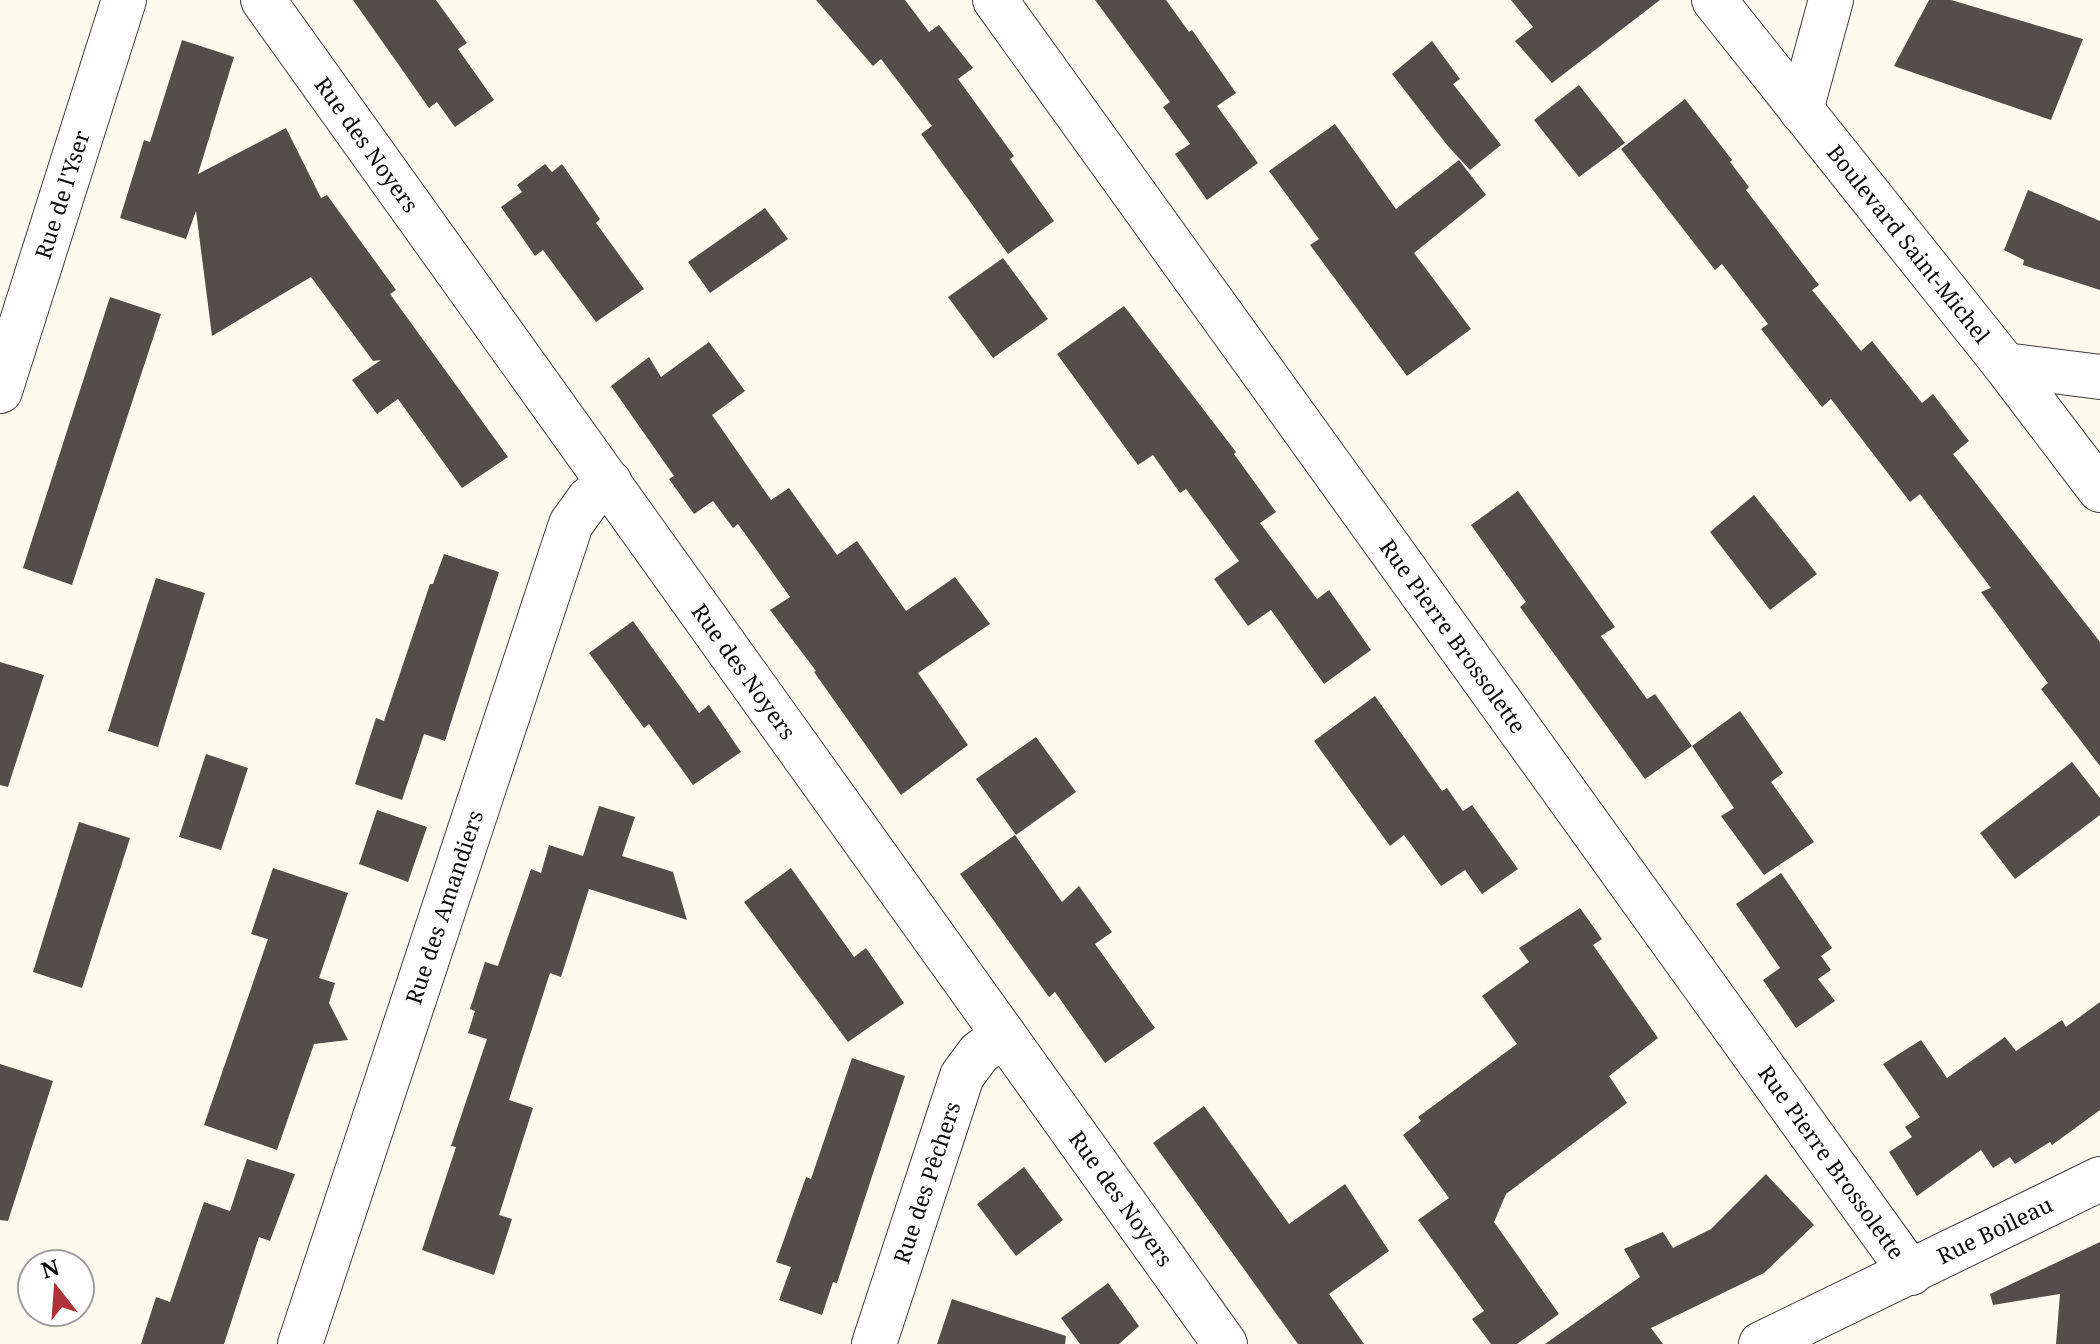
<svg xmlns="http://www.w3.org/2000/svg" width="2100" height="1344" font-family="'Noto Serif',serif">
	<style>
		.building { fill: #544e4a }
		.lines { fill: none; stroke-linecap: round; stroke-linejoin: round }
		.minor-casing { stroke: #3f3f3f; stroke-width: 46 }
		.minor { stroke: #fff; stroke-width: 44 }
		.labels { text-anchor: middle; stroke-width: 8; stroke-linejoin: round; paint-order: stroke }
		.street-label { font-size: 22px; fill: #0c0c0c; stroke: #fff }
	</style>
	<rect width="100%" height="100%" fill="#fdfaee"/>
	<g class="building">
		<polygon points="353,0 436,0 467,43 458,49 494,100 455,127 437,102 429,108"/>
		<polygon points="816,0 905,0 929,32 939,25 973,68 958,79 1014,156 1010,159 1054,221 1008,254 921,134 932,126 881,59 873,66"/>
		<polygon points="1095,0 1166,0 1189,32 1192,30 1236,93 1217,106 1258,163 1207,200 1175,154 1190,144 1163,107 1170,102"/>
		<polygon points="1511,0 1660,0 1552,83 1515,41 1533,27"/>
		<polygon points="1929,0 1951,0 2083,39 2051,120 1894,66"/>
		<polygon points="182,40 234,57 198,174 286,128 321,198 327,195 396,290 390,294 508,457 462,488 398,399 377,414 352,380 381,360 373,361 311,277 212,336 196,211 186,239 120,218 144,140 150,142"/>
		<polygon points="1432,41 1460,79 1453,84 1501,145 1470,170 1447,145 1392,74"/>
		<polygon points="1579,85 1625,143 1579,177 1534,120"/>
		<polygon points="1685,99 1732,160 1730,162 1749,187 1746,190 1819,285 1812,290 1861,351 1872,341 1922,403 1933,394 1969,441 1953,454 2100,642 2100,766 2041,689 2048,683 1981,592 1991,588 1920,494 1910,502 1831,399 1822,407 1761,329 1768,324 1722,264 1715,270 1621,149"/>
		<polygon points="1335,124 1396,209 1459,160 1486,195 1414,253 1471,329 1407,376 1310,245 1319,239 1269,171"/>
		<polygon points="545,164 552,172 562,164 600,219 596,223 644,289 596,322 543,250 535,256 501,207 522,192 517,185"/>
		<polygon points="2028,190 2100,221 2100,290 2023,265 2024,260 2004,250"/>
		<polygon points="765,208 788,239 710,293 688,262"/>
		<polygon points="1003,258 1048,319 993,358 948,297"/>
		<polygon points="110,297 161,314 72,585 23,568"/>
		<polygon points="1124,306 1236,452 1234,454 1276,512 1260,523 1317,599 1329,590 1371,650 1324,684 1271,610 1248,626 1214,579 1239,561 1186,489 1180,493 1153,455 1138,465 1057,354"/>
		<polygon points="709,342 745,391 712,415 771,500 789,488 837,555 857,541 906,611 955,577 990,624 918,673 968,745 901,795 814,672 816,671 770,610 790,597 738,524 733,528 713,501 694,514 669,479 674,476 611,386 649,357 661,377"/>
		<polygon points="1518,491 1615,627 1601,636 1647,699 1655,694 1692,746 1645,779 1520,607 1526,602 1471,525"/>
		<polygon points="1754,495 1817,574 1770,610 1710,532"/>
		<polygon points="444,554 499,572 445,741 424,734 402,800 355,784 376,718 384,721 430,584 433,584"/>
		<polygon points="156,578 205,593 158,747 108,731"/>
		<polygon points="633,621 699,713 709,705 741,752 693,785 649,724 644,728 589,653"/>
		<polygon points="0,662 44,675 8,787 0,785"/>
		<polygon points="1375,696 1442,791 1447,788 1463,811 1472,805 1518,869 1482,894 1465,870 1441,886 1404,835 1390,846 1314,741"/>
		<polygon points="1740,711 1783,773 1771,782 1814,842 1764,875 1721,816 1734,808 1692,746"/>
		<polygon points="1036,737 1076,792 1016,835 976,779"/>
		<polygon points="206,754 248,768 221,850 179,837"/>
		<polygon points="2072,762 2100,798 2100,815 2015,879 1980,833"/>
		<polygon points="599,806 635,817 622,856 673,872 687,920 589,889 561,977 550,973 509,1100 533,1108 499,1215 512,1219 494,1275 422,1250 456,1147 451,1146 487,1039 468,1033 475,1011 470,1009 485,962 498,966 531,869 541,873 549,845 583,856"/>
		<polygon points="377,810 427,827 408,882 359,864"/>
		<polygon points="79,822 130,838 82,988 33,972"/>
		<polygon points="1015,835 1062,902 1079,886 1112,932 1095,944 1155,1028 1105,1063 1055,992 1049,997 960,874"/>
		<polygon points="273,868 348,893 319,978 335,983 329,1003 348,1040 314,1044 277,1150 204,1125 268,939 251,934"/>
		<polygon points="791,868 854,957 866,948 904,1003 848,1042 744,902"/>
		<polygon points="1781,873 1832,948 1821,956 1831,970 1818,979 1835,1001 1796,1028 1763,980 1780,968 1736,904"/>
		<polygon points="1580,908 1602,939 1593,945 1658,1038 1609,1076 1627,1103 1506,1194 1494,1222 1559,1314 1517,1344 1491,1344 1472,1319 1484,1311 1418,1220 1449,1198 1403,1135 1421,1121 1418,1117 1517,1044 1482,996 1529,962 1519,948"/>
		<polygon points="2100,1002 2100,1110 2052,1145 2050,1142 2015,1164 2010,1157 1993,1168 1981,1150 1917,1196 1889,1152 1912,1137 1905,1127 1920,1117 1883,1064 1921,1040 1947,1078 2005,1037 2016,1051 2062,1020 2066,1027"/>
		<polygon points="852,1058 905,1076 837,1283 833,1282 822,1315 779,1300 791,1267 776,1262 806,1177 811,1179"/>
		<polygon points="0,1064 53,1081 8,1221 0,1220"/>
		<polygon points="1204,1106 1289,1224 1345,1184 1389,1251 1329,1294 1364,1344 1298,1344 1153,1143"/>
		<polygon points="247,1159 295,1174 270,1241 259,1237 224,1344 141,1344 156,1297 170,1302 204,1202 230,1211"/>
		<polygon points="1024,1167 1063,1220 1016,1256 977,1204"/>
		<polygon points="1766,1174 1814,1225 1764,1273 1651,1328 1663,1344 1545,1344 1640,1277 1624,1249 1663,1232 1673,1248 1711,1229"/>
		<polygon points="2100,1242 2100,1344 2056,1344 2060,1294 1993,1305 1990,1294"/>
		<polygon points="1108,1283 1139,1326 1119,1344 1080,1344 1061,1318"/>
		<polygon points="952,1299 1066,1336 1065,1344 937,1344"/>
	</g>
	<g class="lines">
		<defs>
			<g id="minor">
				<path id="s1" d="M 263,0 L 1225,1344"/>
				<path id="s2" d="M 995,0 L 1911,1273"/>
				<path id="s3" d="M 1714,0 L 2005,365 L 2100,490"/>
				<polyline points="1801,110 1831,0"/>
				<polyline points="2005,365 2100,377"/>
				<path id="s4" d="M 0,391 L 124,0"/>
				<path id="s5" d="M 300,1344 L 571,524 L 589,499 L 610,483"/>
				<path id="s6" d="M 874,1344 L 962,1076 L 979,1053 L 1004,1035"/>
				<path id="s7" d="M 1761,1344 L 2100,1179"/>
			</g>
		</defs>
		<use href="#minor" class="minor-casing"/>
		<use href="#minor" class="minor"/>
	</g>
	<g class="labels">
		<g class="street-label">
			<text dy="8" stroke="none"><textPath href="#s1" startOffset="178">Rue des Noyers</textPath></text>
			<text dy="8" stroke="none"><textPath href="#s4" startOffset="206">Rue de l'Yser</textPath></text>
			<text dy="8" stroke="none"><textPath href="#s3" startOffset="312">Boulevard Saint-Michel</textPath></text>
			<text dy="8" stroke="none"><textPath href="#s2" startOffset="784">Rue Pierre Brossolette</textPath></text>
			<text dy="8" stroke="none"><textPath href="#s1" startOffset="826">Rue des Noyers</textPath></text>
			<text dy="8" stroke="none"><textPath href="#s5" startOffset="460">Rue des Amandiers</textPath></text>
			<text dy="8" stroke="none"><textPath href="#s2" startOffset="1432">Rue Pierre Brossolette</textPath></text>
			<text dy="8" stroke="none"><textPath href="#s6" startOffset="170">Rue des Pêchers</textPath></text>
			<text dy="8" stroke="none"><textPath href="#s1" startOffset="1474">Rue des Noyers</textPath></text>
			<text dy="8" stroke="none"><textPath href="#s7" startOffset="260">Rue Boileau</textPath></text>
		</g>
	</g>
	<g transform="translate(56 1288) rotate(343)"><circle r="38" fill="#ffffff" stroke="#9e9e9e" stroke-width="2"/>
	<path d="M0-6L14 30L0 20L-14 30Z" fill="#af3239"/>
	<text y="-12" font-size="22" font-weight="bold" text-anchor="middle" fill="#0c0c0c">N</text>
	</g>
</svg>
